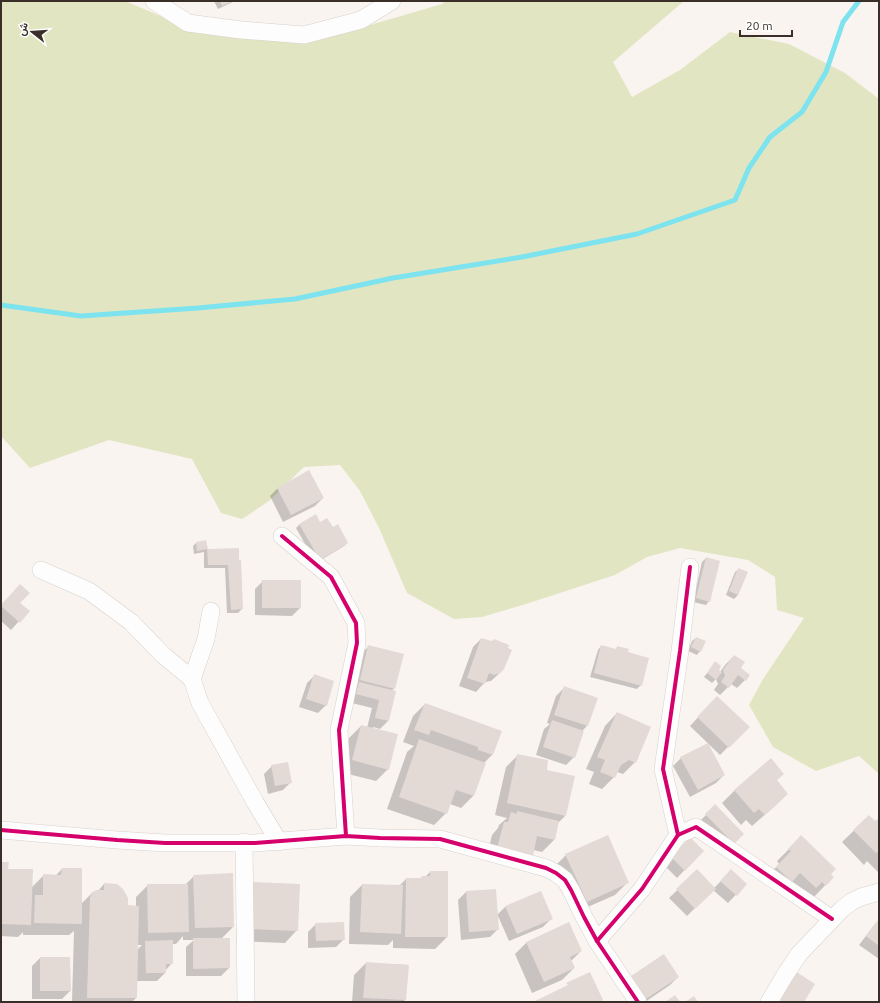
<svg xmlns="http://www.w3.org/2000/svg" width="880" height="1003" font-family="Ubuntu,Vazirmatn,sans-serif">
	<style>
		.green { fill: #e2e5c2 }
		.shadow { fill: #0003; fill-rule: evenodd }
		.lines { fill: none; stroke-linecap: round; stroke-linejoin: round }
		.stream { stroke: #7ce3ef; stroke-width: 5 }
		.building { fill: #e3dad6 }
		.street-casing { stroke: #d8d1cb; stroke-width: 18 }
		.street { stroke: #fefdfd; stroke-width: 17 }
		.cycleway-casing { stroke: #fff; stroke-width: 6 }
		.cycleway { stroke: #d6006c; stroke-width: 4 }
	</style>
	<rect width="100%" height="100%" fill="#faf4f0"/>
	<polygon class="green" points="1,1 125,1 170,20 353,30 442,4 445,1 684,1 613,62 632,97 680,70 730,32 789,44 845,73 879,99 879,774 859,756 816,771 773,747 749,705 763,679 804,618 777,610 775,577 748,560 680,548 647,557 615,575 526,604 482,617 454,619 407,593 379,528 360,491 340,465 304,467 269,501 242,519 221,513 192,459 109,440 30,468 1,436"/>
	<g class="shadow">
		<polygon points="214,1 235,1 218,9"/>
		<polygon points="278,488 323,498 315,506 283,522 270,496"/>
		<polygon points="315,516 320,523 333,528 347,543 344,546 316,563 296,528 299,525"/>
		<polygon points="206,541 207,550 238,549 242,609 238,613 227,613 225,568 204,568 204,552 194,554 193,546 196,543"/>
		<polygon points="706,558 709,601 706,605 693,602 702,562"/>
		<polygon points="739,569 747,572 738,595 734,599 726,595 735,572"/>
		<polygon points="263,581 300,608 292,616 255,615 255,589"/>
		<polygon points="19,603 28,611 11,630 1,621 1,606"/>
		<polygon points="696,638 700,651 697,655 688,651 692,641"/>
		<polygon points="481,639 504,669 491,681 485,682 476,692 459,686 473,647"/>
		<polygon points="369,646 394,688 392,691 388,721 380,729 373,727 373,729 388,769 376,781 340,772 349,738 361,726 367,728 372,708 348,702 361,654"/>
		<polygon points="601,646 615,650 618,647 641,685 637,689 590,677 598,650"/>
		<polygon points="734,656 745,680 737,688 731,684 720,695 714,690 718,684 716,679 712,683 704,677 715,663 717,670 720,672 726,664"/>
		<polygon points="315,675 326,705 318,713 299,707 307,683"/>
		<polygon points="564,688 587,726 583,730 574,757 566,765 536,755 544,729 550,724 547,723 556,696"/>
		<polygon points="717,697 748,727 720,755 690,726"/>
		<polygon points="425,704 500,731 492,755 484,763 485,763 473,796 461,808 450,804 446,813 434,825 387,809 407,752 414,746 403,742 413,716"/>
		<polygon points="617,713 635,762 623,774 617,772 614,777 602,789 589,784 594,772 586,769 605,726"/>
		<polygon points="518,755 545,770 565,816 558,823 554,840 542,852 533,850 486,860 492,835 498,828 499,825 507,818 495,815 506,767"/>
		<polygon points="681,758 724,775 716,783 690,797 673,766"/>
		<polygon points="771,759 776,781 787,794 775,806 752,826 746,820 741,825 722,803 734,791"/>
		<polygon points="272,766 291,782 283,790 268,794 264,774"/>
		<polygon points="715,806 742,834 725,851 698,823"/>
		<polygon points="869,816 875,823 879,819 879,871 878,872 867,861 864,865 842,842"/>
		<polygon points="690,838 703,851 677,878 664,865"/>
		<polygon points="789,849 830,874 833,877 813,898 764,880 779,864 777,861"/>
		<polygon points="566,855 627,883 615,895 574,913 554,867"/>
		<path d="M 1,863 L 7,870 L 31,888 L 44,875 L 55,876 L 62,869 L 81,904 L 92,893 L 98,891 L 104,884 L 127,906 L 136,906 L 136,897 L 148,885 L 185,885 L 194,876 L 233,927 L 221,939 L 229,968 L 221,976 L 186,976 L 186,947 L 194,940 L 183,940 L 183,936 L 176,944 L 172,944 L 172,963 L 165,971 L 165,973 L 157,981 L 137,981 L 136,998 L 132,1002 L 72,1002 L 74,931 L 69,935 L 23,935 L 23,932 L 18,937 L 1,936 ZM 137,945 L 142,945 L 137,950 Z"/>
		<polygon points="697,871 714,888 723,879 746,884 728,903 713,890 687,916 669,898"/>
		<polygon points="430,872 447,872 447,937 435,949 393,948 393,940 388,945 349,944 350,897 362,885 399,886 406,879 420,879 422,877 425,877"/>
		<polygon points="466,892 497,915 505,907 540,892 551,919 543,927 509,941 498,916 498,929 490,937 461,940 458,900"/>
		<polygon points="237,913 297,930 285,943 236,941"/>
		<polygon points="879,920 879,959 859,945 875,924"/>
		<polygon points="316,924 344,939 336,947 308,948 308,932"/>
		<polygon points="527,942 581,951 571,961 574,968 562,980 532,993 515,954"/>
		<polygon points="663,955 678,977 670,985 645,1002 623,985 631,977"/>
		<polygon points="40,958 69,958 70,991 62,999 32,999 32,966"/>
		<polygon points="366,963 408,965 405,1000 403,1002 352,1002 354,975"/>
	</g>
	<g class="lines">
		<polyline class="stream" points="1,305 81,316 198,308 295,299 393,278 522,257 637,234 735,200 749,168 770,137 802,112 826,72 843,22 859,1"/>
	</g>
	<g class="building">
		<polygon points="220,1 233,1 222,6"/>
		<polygon points="309,470 324,498 291,515 277,488"/>
		<polygon points="316,514 320,522 327,518 333,527 338,524 348,543 320,560 299,524"/>
		<polygon points="206,540 208,549 239,548 239,560 241,560 243,609 231,610 228,565 208,565 207,549 197,551 196,542"/>
		<polygon points="706,557 720,561 710,602 696,598"/>
		<polygon points="738,568 748,572 738,595 729,591"/>
		<rect x="262" y="580" width="39" height="28"/>
		<polygon points="20,584 30,593 20,603 30,611 20,623 1,606 1,605"/>
		<polygon points="696,637 706,641 701,652 691,647"/>
		<polygon points="481,638 492,641 494,639 509,645 508,648 512,650 504,669 500,673 494,675 489,673 485,684 467,678"/>
		<polygon points="368,645 404,654 395,689 360,680"/>
		<polygon points="601,645 616,649 617,646 629,649 628,652 649,658 642,686 594,673"/>
		<polygon points="734,655 745,662 741,668 750,675 746,681 738,675 729,688 721,682 725,676 723,670"/>
		<polygon points="715,661 721,666 719,670 722,672 716,680 707,673"/>
		<polygon points="314,674 334,681 327,706 306,699"/>
		<polygon points="359,682 396,691 389,721 375,718 379,700 356,694"/>
		<polygon points="564,686 598,698 588,726 554,715"/>
		<polygon points="717,696 750,727 729,748 697,717"/>
		<polygon points="425,703 502,731 493,755 478,750 478,747 431,730 429,735 414,730"/>
		<polygon points="617,712 651,727 636,763 629,760 621,765 615,778 600,772 605,760 597,757"/>
		<polygon points="552,720 584,731 575,758 543,747"/>
		<polygon points="361,725 398,734 389,770 352,760"/>
		<polygon points="419,739 486,763 474,796 456,790 447,814 399,797"/>
		<polygon points="708,743 725,775 698,790 680,757"/>
		<polygon points="517,754 548,760 547,770 575,776 566,816 507,803"/>
		<polygon points="771,758 784,774 777,780 788,794 765,815 759,809 754,813 734,790"/>
		<polygon points="288,762 292,783 275,786 271,765"/>
		<polygon points="715,804 744,834 734,844 705,814"/>
		<polygon points="517,811 559,821 555,840 537,836 533,856 497,848 504,822 508,822 511,812 517,814"/>
		<polygon points="869,815 875,821 879,818 879,851 876,853 853,830"/>
		<polygon points="608,835 629,883 587,902 565,854"/>
		<polygon points="801,835 836,869 831,874 834,877 826,886 822,882 816,888 800,873 792,882 776,867 791,851 788,849"/>
		<polygon points="690,837 704,851 685,871 671,857"/>
		<polygon points="1,862 9,862 8,869 33,869 31,925 1,924"/>
		<polygon points="62,868 82,868 82,924 34,923 35,895 43,895 43,874 61,875"/>
		<polygon points="697,869 716,889 695,909 676,889"/>
		<polygon points="731,869 747,884 737,896 720,881"/>
		<polygon points="430,871 448,871 448,937 405,937 406,878 422,878 422,876 430,876"/>
		<polygon points="233,873 234,927 195,928 193,875"/>
		<polygon points="252,882 300,884 298,931 248,929"/>
		<polygon points="104,883 117,884 123,889 128,898 128,905 139,906 137,998 87,998 90,898 92,892 97,890 104,890"/>
		<polygon points="147,884 188,884 189,932 148,933"/>
		<polygon points="362,884 403,885 401,934 360,932"/>
		<polygon points="496,889 499,930 469,932 466,891"/>
		<polygon points="541,891 553,919 517,934 505,906"/>
		<polygon points="879,919 879,946 866,936"/>
		<polygon points="344,922 345,940 316,941 315,923"/>
		<polygon points="569,922 582,951 570,957 575,968 544,982 526,942"/>
		<polygon points="193,938 230,938 230,968 193,969"/>
		<polygon points="173,940 173,964 166,964 166,973 146,973 145,941"/>
		<polygon points="664,954 679,977 646,999 631,976"/>
		<polygon points="40,957 70,957 71,991 40,991"/>
		<polygon points="366,962 409,965 406,1000 363,998"/>
		<polygon points="795,971 815,984 804,1002 783,1002 777,998"/>
		<polygon points="590,972 603,1000 599,1002 536,1002 535,1001 568,985 566,983"/>
		<polygon points="675,995 680,1002 665,1002"/>
		<polygon points="694,996 698,1002 685,1002"/>
	</g>
	<g class="lines">
		<defs>
			<g id="street">
				<polyline points="154,1 188,23 241,30 304,35 361,20 392,1"/>
				<polyline points="282,536 331,577 356,623 357,643 339,730 346,836"/>
				<polyline points="41,570 89,591 131,622 163,655 192,679"/>
				<polyline points="211,611 206,639 192,679 200,703 255,802 279,842"/>
				<polyline points="1,830 117,840 165,843 255,843 346,836 380,838 440,839 546,868 556,873 565,880 571,890 584,917 597,941 638,1002"/>
				<polyline points="678,835 663,769 680,651 690,567"/>
				<polyline points="244,842 246,1002"/>
				<polyline points="597,941 642,889 678,835 696,827 832,919"/>
				<polyline points="769,1002 785,975 799,954 842,909 851,902 861,897 879,892"/>
			</g>
		</defs>
		<use href="#street" class="street-casing"/>
		<use href="#street" class="street"/>
		<defs>
			<g id="cycleway">
				<polyline points="282,536 331,577 356,623 357,643 339,730 346,836"/>
				<polyline points="1,830 117,840 165,843 255,843 346,836 380,838 440,839 546,868 556,873 565,880 571,890 584,917 597,941 638,1002"/>
				<polyline points="678,835 663,769 680,651 690,567"/>
				<polyline points="597,941 642,889 678,835 696,827 832,919"/>
			</g>
		</defs>
		<use href="#cycleway" class="cycleway-casing"/>
		<use href="#cycleway" class="cycleway"/>
	</g>
	<rect width="880" height="1003" fill="none" stroke="#3a2f28" stroke-width="4"/>
	<g transform="translate(32 32) rotate(287)" stroke="#ffffff" stroke-width="3" paint-order="stroke">
	<path d="M0-3L7 15L0 10L-7 15Z" fill="#3a2f28"/>
	<text y="-6" font-size="11" font-weight="bold" text-anchor="middle" fill="#3a2f28">ش</text>
	</g>
	<path d="M740 30v6h52v-6" fill="none" stroke="#3a2f28" stroke-width="2"/>
	<text x="746" y="30" font-size="12" fill="#3a2f28" stroke="#ffffff" stroke-width="3" paint-order="stroke">20 m</text>
</svg>
